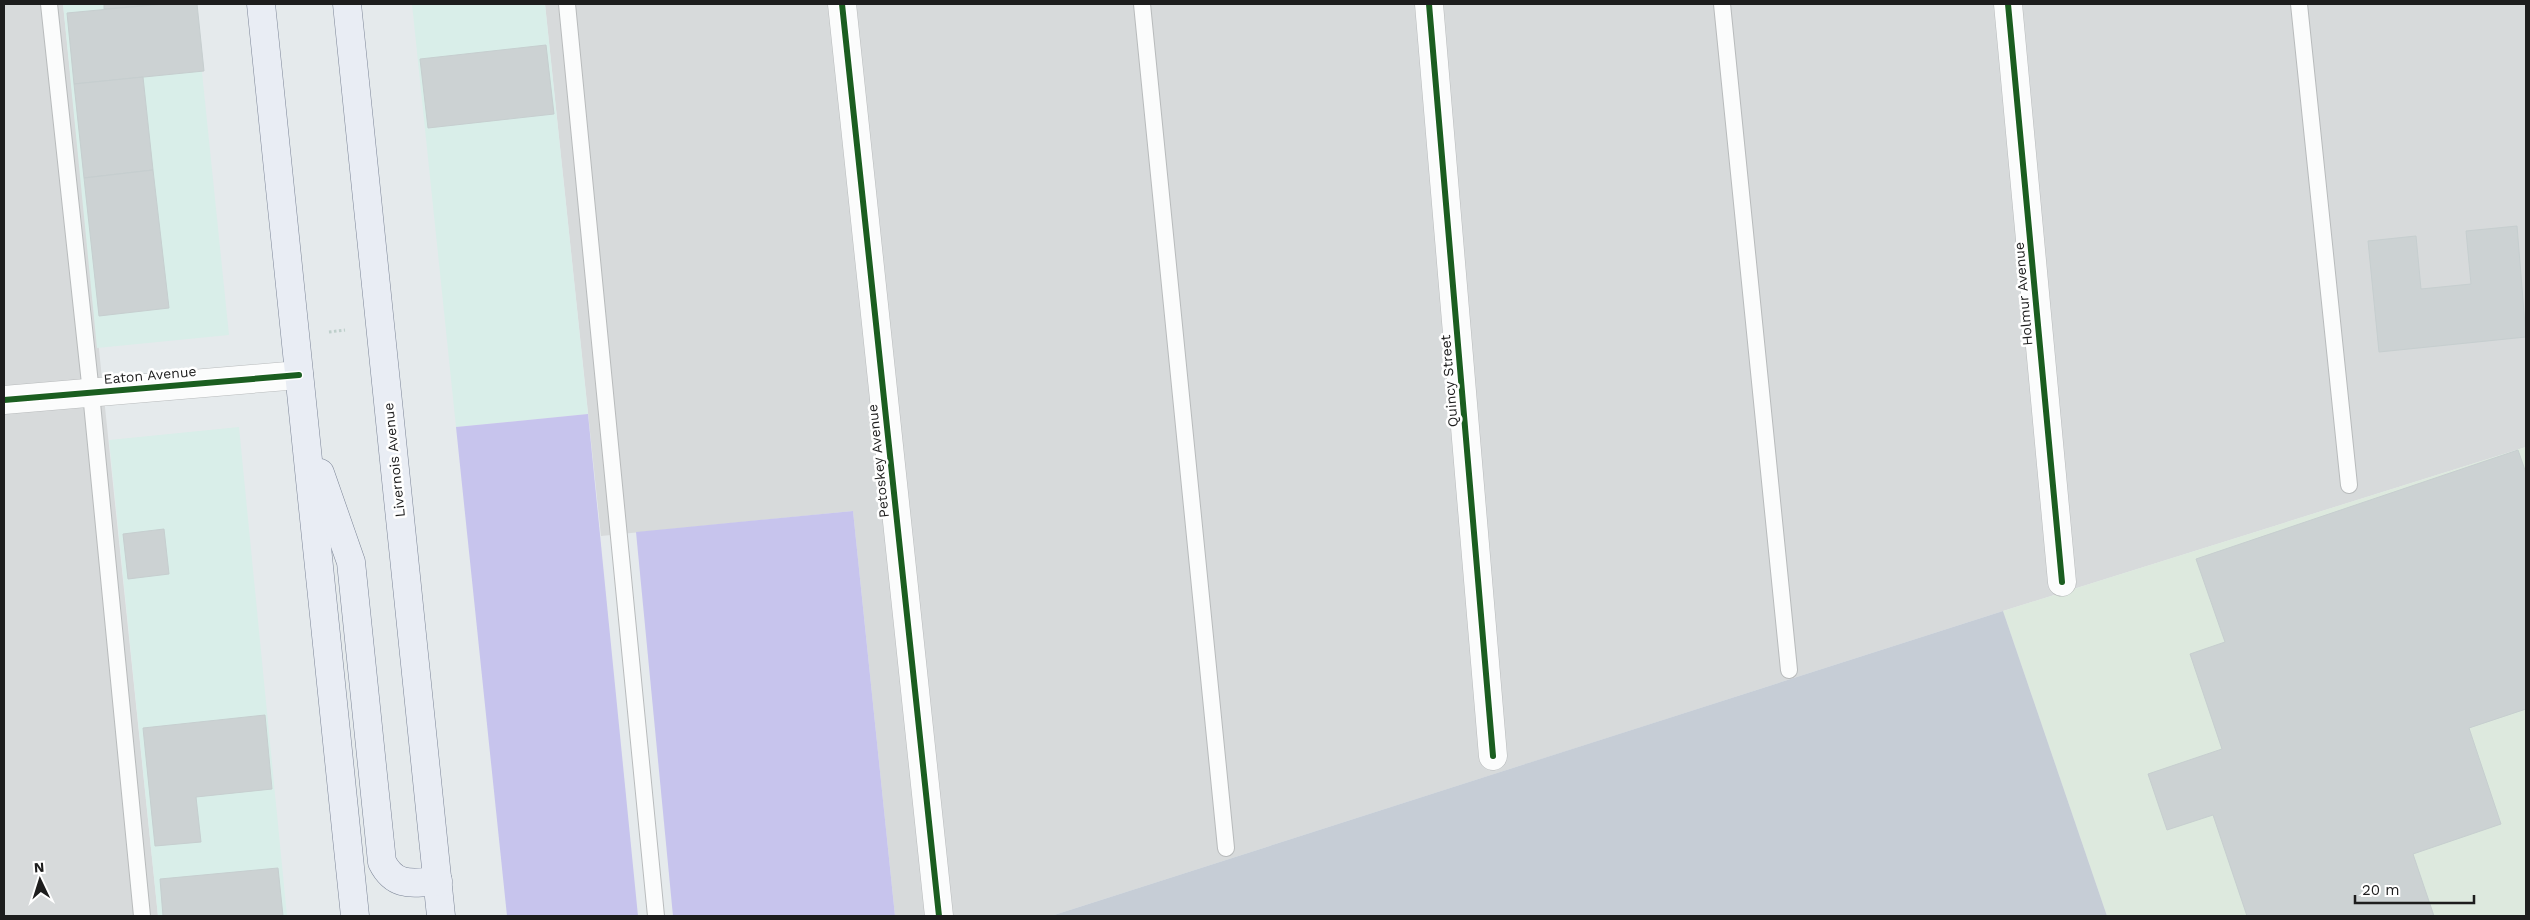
<svg xmlns="http://www.w3.org/2000/svg" width="2530" height="920" font-family="'Work Sans',sans-serif">
	<style>
		.residential { fill: #d7dadb }
		.commercial { fill: #d9eee9 }
		.industrial { fill: #dde9de }
		.construction { fill: #c6cdd6 }
		.grass { fill: #c7c4ed }
		.building { fill: #ccd2d3; stroke: #c6cecf }
		.lines { fill: none; stroke-linecap: round; stroke-linejoin: round }
		.lane-casing { stroke: #b8bbbc; stroke-width: 18 }
		.street-casing { stroke: #b8bbbc; stroke-width: 29 }
		.secondary-casing { stroke: #7c8597; stroke-width: 29 }
		.path { stroke: #becfcb; stroke-width: 3; stroke-dasharray: 2.5 2.5; stroke-linecap: butt }
		.lane { stroke: #fbfcfc; stroke-width: 16 }
		.street { stroke: #fbfcfc; stroke-width: 28 }
		.secondary { stroke: #e9edf4; stroke-width: 28 }
		.cycleway-casing { stroke: #fff; stroke-width: 9 }
		.cycleway { stroke: #1b5e20; stroke-width: 6 }
		.labels { text-anchor: middle; stroke-width: 5; stroke-linejoin: round; paint-order: stroke }
		.street-label { font-size: 14px; fill: #1d1d1d; stroke: #fff }
	</style>
	<rect width="100%" height="100%" fill="#e5eaec"/>
	<g class="residential">
		<polygon points="4,4 63,4 158,916 4,916"/>
		<polygon points="545,4 2526,4 2526,447 2003,611 1051,916 895,916 853,511 601,536"/>
	</g>
	<g class="commercial">
		<polygon points="63,4 195,4 229,335 97,348"/>
		<polygon points="412,4 545,4 588,414 456,427"/>
		<polygon points="239,427 287,916 158,916 109,440"/>
	</g>
	<polygon class="industrial" points="2526,447 2526,916 2107,916 2003,611"/>
	<polygon class="construction" points="2003,611 2107,916 1051,916 1497,773"/>
	<g class="grass">
		<polygon points="588,414 638,916 507,916 456,427"/>
		<polygon points="853,511 895,916 673,916 636,532"/>
	</g>
	<g class="building">
		<polygon points="104,4 163,4 104,9"/>
		<polygon points="163,4 197,4 204,71 74,84 67,13"/>
		<polygon points="546,45 554,114 428,128 420,59"/>
		<polygon points="143,77 153,170 84,178 74,84"/>
		<polygon points="153,170 169,308 99,316 84,178"/>
		<polygon points="2517,226 2526,337 2379,352 2368,241 2416,236 2421,289 2471,284 2466,231"/>
		<polygon points="2518,450 2526,473 2526,709 2469,728 2501,824 2413,854 2434,916 2247,916 2213,815 2167,830 2148,774 2222,749 2190,654 2225,642 2196,559"/>
		<polygon points="164,529 169,574 128,579 123,534"/>
		<polygon points="265,715 272,789 196,797 201,842 155,846 143,728"/>
		<polygon points="278,868 283,916 163,916 160,879"/>
	</g>
	<g class="lines">
		<defs>
			<g id="lane">
				<polyline points="49,4 91,393 142,916"/>
				<polyline points="567,4 656,916"/>
				<polyline points="1142,4 1226,848"/>
				<polyline points="1722,4 1789,670"/>
				<polyline points="2299,4 2349,485"/>
			</g>
			<g id="street">
				<polyline points="842,4 939,916"/>
				<polyline points="1429,4 1493,756"/>
				<polyline points="2008,4 2062,582"/>
				<polyline points="4,400 299,375"/>
			</g>
			<g id="secondary">
				<polyline points="261,4 355,916"/>
				<polyline points="347,4 441,916"/>
				<path d="M 320,473 L 351,562 L 382,862 C 395,888 413,883 438,881"/>
			</g>
		</defs>
		<use href="#lane" class="lane-casing"/>
		<use href="#street" class="street-casing"/>
		<use href="#secondary" class="secondary-casing"/>
		<polyline class="path" points="329,332 345,330"/>
		<use href="#lane" class="lane"/>
		<use href="#street" class="street"/>
		<use href="#secondary" class="secondary"/>
		<defs>
			<g id="cycleway">
				<polyline points="842,4 939,916"/>
				<polyline points="1429,4 1493,756"/>
				<polyline points="2008,4 2062,582"/>
				<polyline points="4,400 299,375"/>
			</g>
		</defs>
		<use href="#cycleway" class="cycleway-casing"/>
		<use href="#cycleway" class="cycleway"/>
	</g>
	<g class="labels">
		<g class="street-label">
			<text transform="translate(2023 294) rotate(-95)" y="5">Holmur Avenue</text>
			<text transform="translate(150 375) rotate(-5)" y="5">Eaton Avenue</text>
			<text transform="translate(1449 381) rotate(-95)" y="5">Quincy Street</text>
			<text transform="translate(394 460) rotate(-96)" y="5">Livernois Avenue</text>
			<text transform="translate(878 461) rotate(-96)" y="5">Petoskey Avenue</text>
		</g>
	</g>
	<rect width="2530" height="920" fill="none" stroke="#1d1d1d" stroke-width="10"/>
	<g transform="translate(40 880) rotate(356)" stroke="#ffffff" stroke-width="4" paint-order="stroke">
	<path d="M0-4L9 19L0 12L-9 19Z" fill="#1d1d1d"/>
	<text y="-8" font-size="14" font-weight="bold" text-anchor="middle" fill="#1d1d1d">N</text>
	</g>
	<path d="M2355 895v8h119v-8" fill="none" stroke="#1d1d1d" stroke-width="2.5"/>
	<text x="2362" y="895" font-size="15" fill="#1d1d1d" stroke="#ffffff" stroke-width="4" paint-order="stroke">20 m</text>
</svg>
